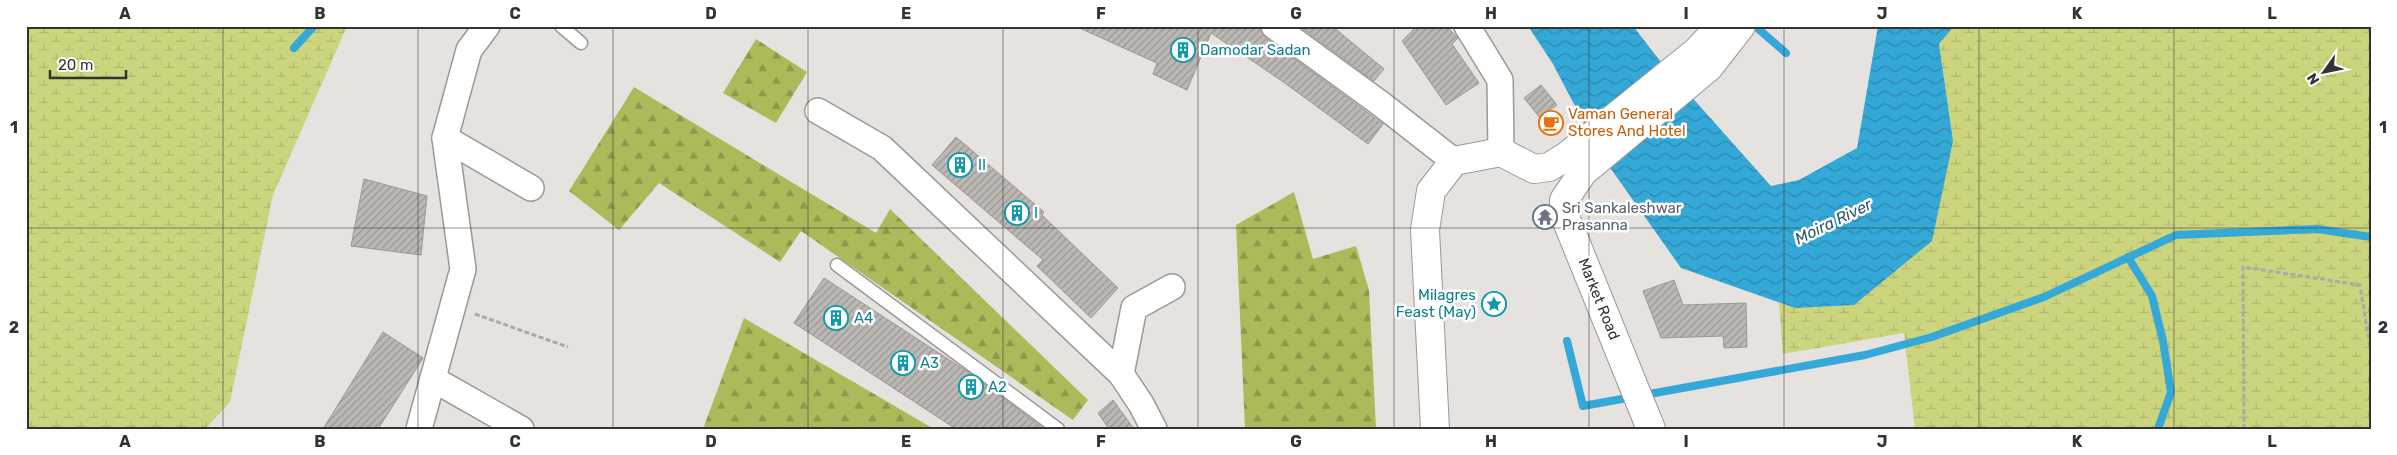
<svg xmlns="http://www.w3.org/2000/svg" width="2397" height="455" font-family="Rubik,sans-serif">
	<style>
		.forest { fill: url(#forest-firs) }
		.wetland { fill: url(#wetland-marsh) }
		.water { fill: url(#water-waves) }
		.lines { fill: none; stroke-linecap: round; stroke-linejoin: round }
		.stream { stroke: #34a8d6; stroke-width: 8 }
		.building { fill: url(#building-hatch); stroke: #9b9793 }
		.lane-casing { stroke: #9c9895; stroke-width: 15 }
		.street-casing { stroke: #9c9895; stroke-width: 28 }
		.secondary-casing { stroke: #9c9895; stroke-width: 30 }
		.path { stroke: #aca9a7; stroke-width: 3; stroke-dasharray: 5 2.5; stroke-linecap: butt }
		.lane { stroke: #fff; stroke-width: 12 }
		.street { stroke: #fff; stroke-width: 25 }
		.secondary { stroke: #fff; stroke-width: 28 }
		.grid { fill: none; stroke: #343331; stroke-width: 1; stroke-opacity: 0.55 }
		.labels { text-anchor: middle; stroke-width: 5; stroke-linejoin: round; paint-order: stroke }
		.culture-label { font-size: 15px; fill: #0d838f; stroke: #fff; text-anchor: start }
		.food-label { font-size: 15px; fill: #c56008; stroke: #fff; text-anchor: start }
		.worship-label { font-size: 15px; fill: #5b616d; stroke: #fff; text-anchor: start }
		.street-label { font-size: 15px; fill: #343331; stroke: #fff }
		.water-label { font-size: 16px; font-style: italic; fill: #2b596d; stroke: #fff }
		.neatline { fill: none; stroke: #343331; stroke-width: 2 }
		.grid-label { font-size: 16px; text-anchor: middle; font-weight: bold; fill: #343331 }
	</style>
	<defs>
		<pattern id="forest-firs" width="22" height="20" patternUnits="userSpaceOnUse" patternTransform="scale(1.25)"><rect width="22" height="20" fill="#b0b95a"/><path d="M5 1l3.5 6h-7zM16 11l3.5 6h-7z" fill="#90974b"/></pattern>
		<pattern id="wetland-marsh" width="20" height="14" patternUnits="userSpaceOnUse" patternTransform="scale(1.25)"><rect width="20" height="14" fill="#ccd57e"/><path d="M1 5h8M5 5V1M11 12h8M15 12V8" fill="none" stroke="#b0b76d"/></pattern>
		<pattern id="water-waves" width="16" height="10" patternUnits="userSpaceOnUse" patternTransform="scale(1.25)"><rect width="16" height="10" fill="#34a8d6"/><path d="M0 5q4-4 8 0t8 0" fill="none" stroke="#2d89ae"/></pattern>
		<pattern id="building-hatch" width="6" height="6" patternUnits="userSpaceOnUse" patternTransform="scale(1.25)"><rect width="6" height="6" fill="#bcb8b4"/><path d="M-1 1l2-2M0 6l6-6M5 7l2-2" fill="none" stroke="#9a9693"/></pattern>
	</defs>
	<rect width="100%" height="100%" fill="#e6e2df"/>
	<g class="forest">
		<polygon points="756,39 807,72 776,123 723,93"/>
		<polygon points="634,87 876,233 890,209 1088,400 1073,420 801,231 780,262 659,183 619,230 569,191"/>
		<polygon points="1294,192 1313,259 1356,246 1369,290 1376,429 1245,429 1236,225"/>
		<polygon points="744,318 934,429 703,429"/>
	</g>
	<g class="wetland">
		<polygon points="26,26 347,26 273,195 230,402 205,429 26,429"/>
		<polygon points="1954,26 2371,26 2371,429 1915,429 1904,333 1783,354 1779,303 1795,308 1953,141 1939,44"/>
	</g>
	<polygon class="water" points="1528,26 1633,26 1664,66 1771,186 1799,180 1857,148 1878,26 1954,26 1939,44 1953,141 1932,241 1854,305 1795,308 1681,268 1599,152 1553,64"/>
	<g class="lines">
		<g class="stream">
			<polyline points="1755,26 1786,53"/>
			<polyline points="294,48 314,26"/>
			<polyline points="2128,257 2152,296 2163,341 2171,392 2158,429"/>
			<polyline points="1567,341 1583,406 1865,355 1932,337 2044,297 2176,235 2317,229 2371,237"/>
		</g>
	</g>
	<g class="building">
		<polygon points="1075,26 1260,26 1266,38 1383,124 1368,144 1282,81 1211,33 1187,90 1153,74 1157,63"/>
		<polygon points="1299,26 1332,26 1384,69 1374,81"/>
		<polygon points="1417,26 1446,26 1458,38 1452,44 1479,83 1446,105 1402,41"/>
		<polygon points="1541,85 1557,105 1540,118 1524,98"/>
		<polygon points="956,137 1044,212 1042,215 1118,288 1091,318 1037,266 1043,260 932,165"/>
		<polygon points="364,179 427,196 421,255 351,246"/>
		<polygon points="824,278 968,372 1044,429 956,429 794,323"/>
		<polygon points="1674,280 1683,305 1746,303 1747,347 1724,348 1723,336 1661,338 1643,291"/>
		<polygon points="383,332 423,358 378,429 323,429"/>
		<polygon points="1113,400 1134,429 1109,429 1098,413"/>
	</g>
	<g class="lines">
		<defs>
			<g id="lane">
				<polyline points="561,26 581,43"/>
				<polyline points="837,265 1058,429"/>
			</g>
			<g id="street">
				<polyline points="1274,26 1381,104 1454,161"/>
				<polyline points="1467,26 1500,80 1501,152"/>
				<polyline points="818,111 882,148 1121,374 1141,404 1154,429"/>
				<polyline points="445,138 531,188"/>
				<polyline points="1121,374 1134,308 1172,287"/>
				<polyline points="433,379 521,429"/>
				<polyline points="419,429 463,269 445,138 469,50 487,26"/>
			</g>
			<g id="secondary">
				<polyline points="1435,429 1425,230 1431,191 1454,161 1501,152 1534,169 1549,167 1567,156 1696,52 1721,26"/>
				<polyline points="1651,429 1564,214 1564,200 1583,172 1709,67 1741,26"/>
			</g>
		</defs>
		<use href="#lane" class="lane-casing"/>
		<use href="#street" class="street-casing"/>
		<use href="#secondary" class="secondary-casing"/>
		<g class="path">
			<polyline points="475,314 568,347"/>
			<polyline points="2244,429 2243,267 2360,285 2371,353"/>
		</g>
		<use href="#lane" class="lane"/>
		<use href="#street" class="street"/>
		<use href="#secondary" class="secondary"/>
	</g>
	<path class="grid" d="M 223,26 L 223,429M 418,26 L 418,429M 613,26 L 613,429M 808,26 L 808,429M 1003,26 L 1003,429M 1198,26 L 1198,429M 1394,26 L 1394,429M 1589,26 L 1589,429M 1784,26 L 1784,429M 1979,26 L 1979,429M 2174,26 L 2174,429M 26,228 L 2371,228"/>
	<defs>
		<symbol id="building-ring" viewBox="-11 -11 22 22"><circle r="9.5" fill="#fff" stroke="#0f9aa8" stroke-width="1.5"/><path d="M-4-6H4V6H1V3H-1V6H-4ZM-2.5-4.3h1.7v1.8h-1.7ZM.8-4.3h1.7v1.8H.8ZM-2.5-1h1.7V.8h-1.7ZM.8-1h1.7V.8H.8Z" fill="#0f9aa8"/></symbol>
		<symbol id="cafe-ring" viewBox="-11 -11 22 22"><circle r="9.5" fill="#fff" stroke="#e8710a" stroke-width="1.5"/><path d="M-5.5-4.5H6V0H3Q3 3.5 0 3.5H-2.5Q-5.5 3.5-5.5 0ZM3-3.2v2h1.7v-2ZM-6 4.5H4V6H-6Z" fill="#e8710a"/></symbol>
		<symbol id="temple-ring" viewBox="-11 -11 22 22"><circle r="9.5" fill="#fff" stroke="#6b7280" stroke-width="1.5"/><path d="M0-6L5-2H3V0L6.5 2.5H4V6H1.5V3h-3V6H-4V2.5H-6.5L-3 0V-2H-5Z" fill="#6b7280"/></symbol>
		<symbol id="sight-ring" viewBox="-11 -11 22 22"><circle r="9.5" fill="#fff" stroke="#0f9aa8" stroke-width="1.5"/><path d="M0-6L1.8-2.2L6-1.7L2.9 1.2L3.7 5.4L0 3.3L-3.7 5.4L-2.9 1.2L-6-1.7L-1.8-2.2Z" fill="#0f9aa8"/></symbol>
	</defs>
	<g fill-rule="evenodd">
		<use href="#building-ring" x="1169" y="36" width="28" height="28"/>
		<use href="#cafe-ring" x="1537" y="109" width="28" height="28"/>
		<use href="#building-ring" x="946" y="151" width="28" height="28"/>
		<use href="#building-ring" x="1003" y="199" width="28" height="28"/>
		<use href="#temple-ring" x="1531" y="203" width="28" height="28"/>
		<use href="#sight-ring" x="1480" y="290" width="28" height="28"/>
		<use href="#building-ring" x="822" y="304" width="28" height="28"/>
		<use href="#building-ring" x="889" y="349" width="28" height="28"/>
		<use href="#building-ring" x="957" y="373" width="28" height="28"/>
	</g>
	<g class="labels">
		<g class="culture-label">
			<text x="1200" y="55">Damodar Sadan</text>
			<text x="978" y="170">II</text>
			<text x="1034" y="218">I</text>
			<text x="1476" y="300" text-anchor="end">Milagres<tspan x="1476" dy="17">Feast (May)</tspan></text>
			<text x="854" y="323">A4</text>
			<text x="920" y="368">A3</text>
			<text x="988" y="392">A2</text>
		</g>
		<g class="food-label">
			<text x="1568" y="119">Vaman General<tspan x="1568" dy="17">Stores And Hotel</tspan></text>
		</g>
		<g class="worship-label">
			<text x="1562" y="213">Sri Sankaleshwar<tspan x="1562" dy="17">Prasanna</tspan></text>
		</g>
		<g class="street-label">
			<text transform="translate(1599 299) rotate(68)" y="5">Market Road</text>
		</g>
		<g class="water-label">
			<text transform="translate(1833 221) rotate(-26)" y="6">Moira River</text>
		</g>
	</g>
	<rect width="2397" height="455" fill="none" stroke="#ffffff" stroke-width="55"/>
	<g transform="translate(2324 72) rotate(237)" stroke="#ffffff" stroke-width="4" paint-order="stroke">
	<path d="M0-4L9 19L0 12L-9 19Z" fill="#343331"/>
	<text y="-8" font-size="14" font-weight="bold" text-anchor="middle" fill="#343331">N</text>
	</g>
	<path d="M50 70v8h76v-8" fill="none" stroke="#343331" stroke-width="2.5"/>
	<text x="58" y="70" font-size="15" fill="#343331" stroke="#ffffff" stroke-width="4" paint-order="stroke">20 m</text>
	<rect x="28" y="28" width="2342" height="400" class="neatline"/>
	<g class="grid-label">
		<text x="125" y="19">A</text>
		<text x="320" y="19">B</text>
		<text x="515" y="19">C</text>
		<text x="711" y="19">D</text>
		<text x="906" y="19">E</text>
		<text x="1101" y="19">F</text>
		<text x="1296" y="19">G</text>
		<text x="1491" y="19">H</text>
		<text x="1686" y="19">I</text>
		<text x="1882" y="19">J</text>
		<text x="2077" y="19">K</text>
		<text x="2272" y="19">L</text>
		<text x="14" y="133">1</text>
		<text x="2383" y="133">1</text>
		<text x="14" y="333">2</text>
		<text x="2383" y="333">2</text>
		<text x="125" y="447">A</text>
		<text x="320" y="447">B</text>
		<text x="515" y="447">C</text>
		<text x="711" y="447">D</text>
		<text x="906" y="447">E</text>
		<text x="1101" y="447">F</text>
		<text x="1296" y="447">G</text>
		<text x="1491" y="447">H</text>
		<text x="1686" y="447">I</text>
		<text x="1882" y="447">J</text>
		<text x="2077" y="447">K</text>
		<text x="2272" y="447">L</text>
	</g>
</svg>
